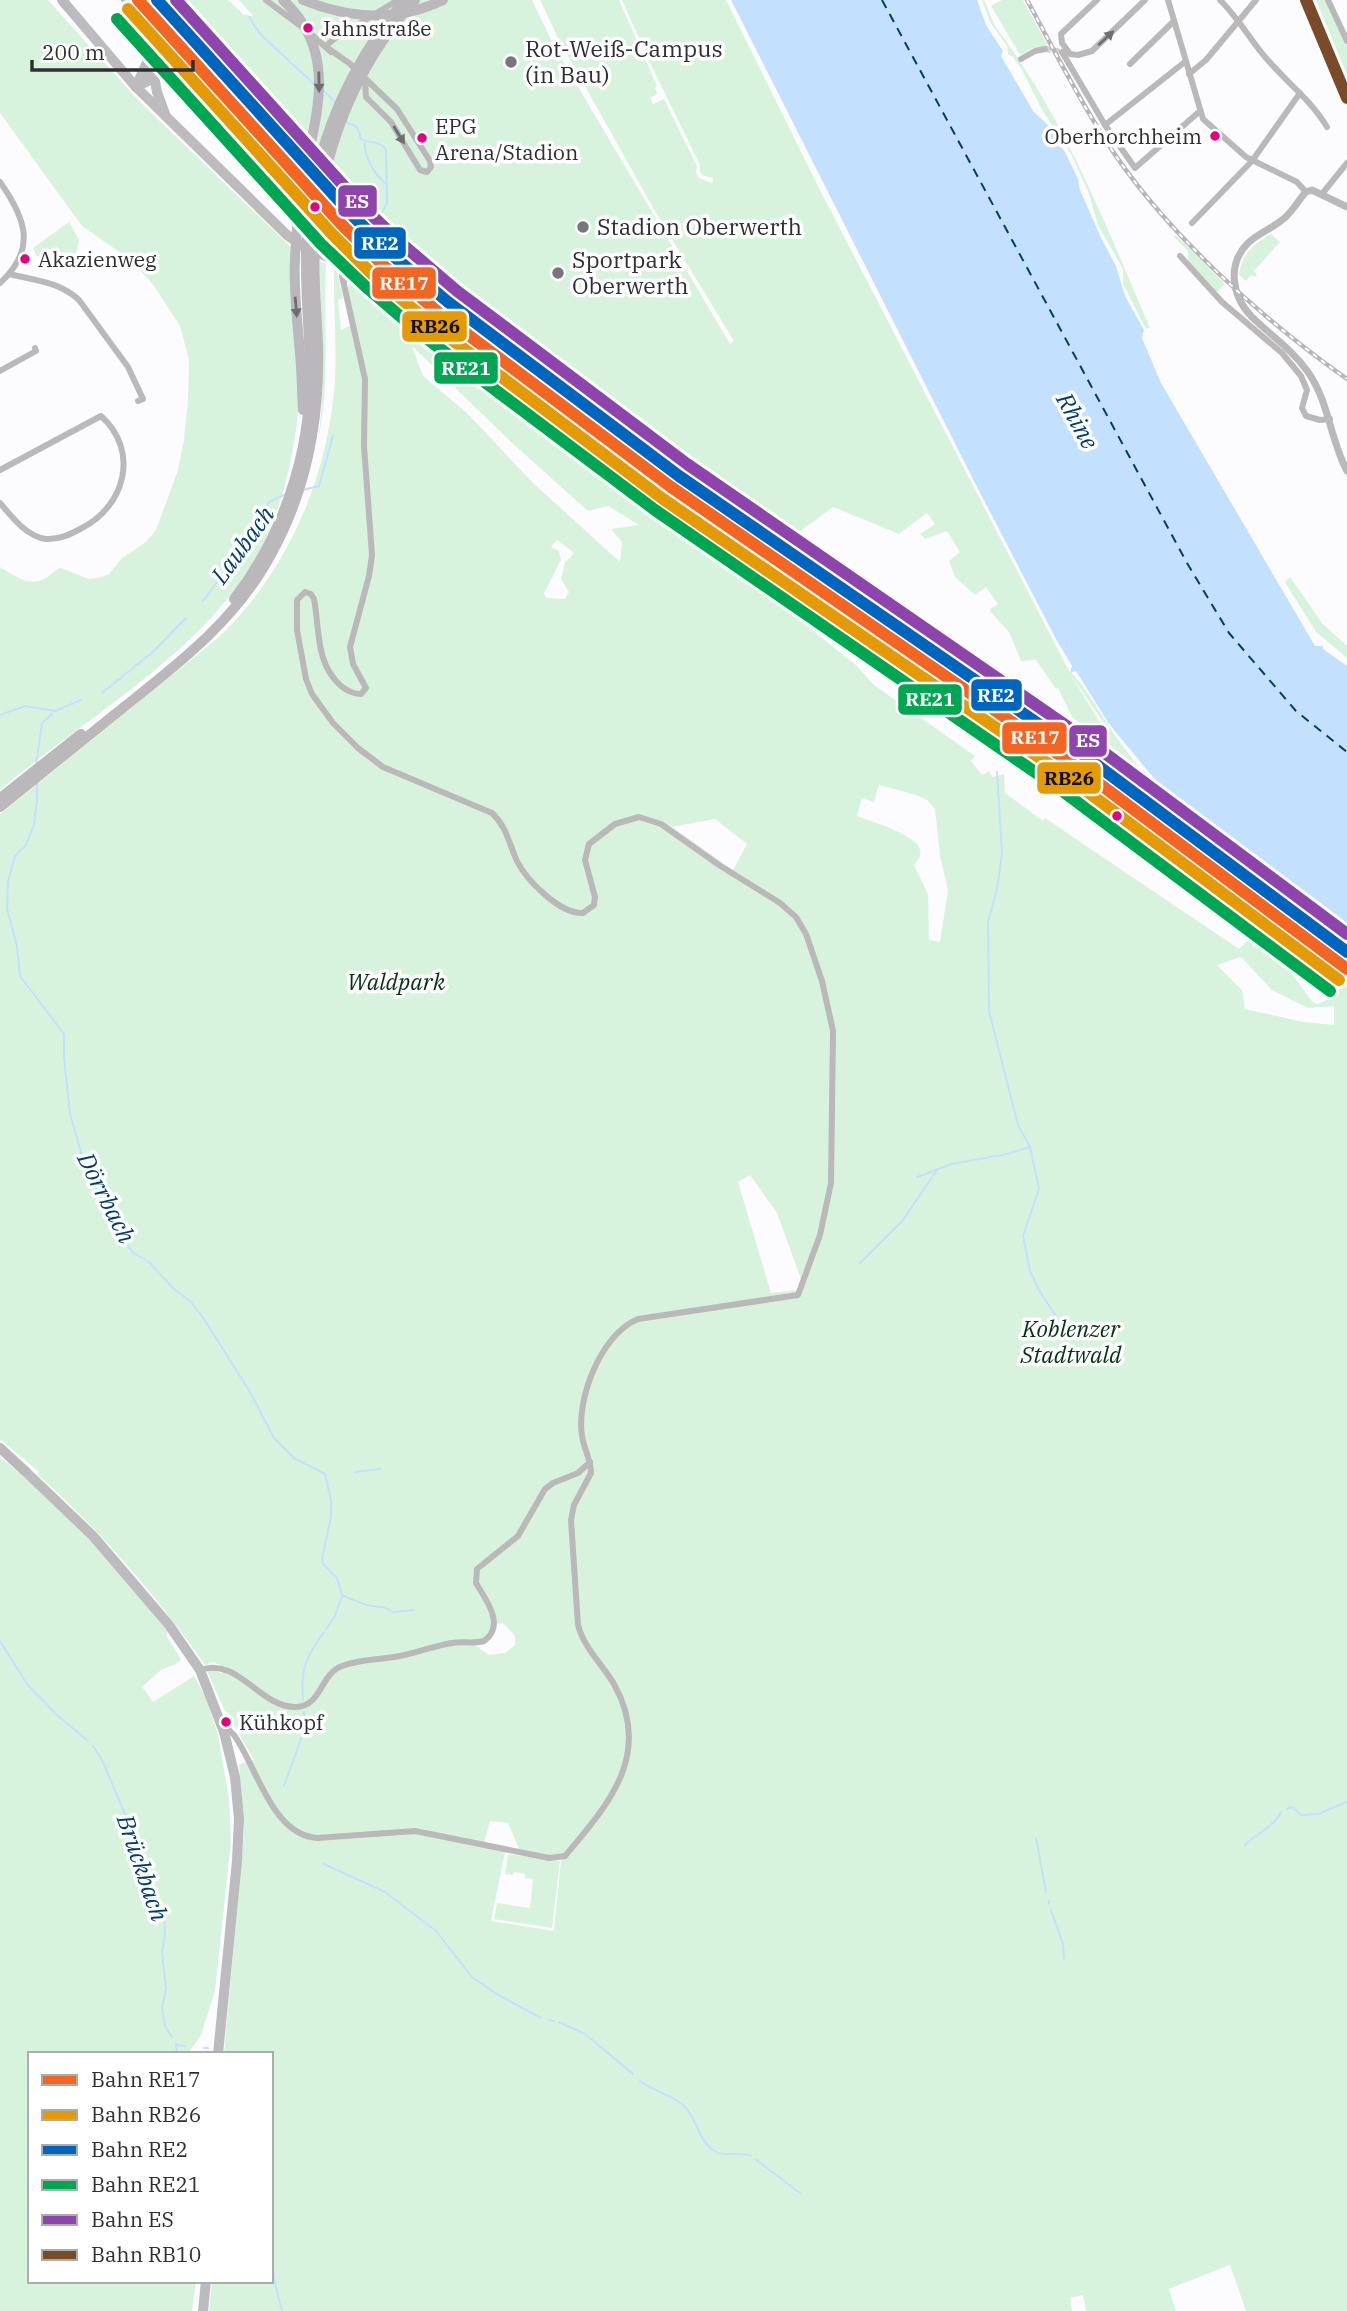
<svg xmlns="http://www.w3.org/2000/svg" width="1347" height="2311" font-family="'IBM Plex Serif',serif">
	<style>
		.green { fill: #d8f3dd; fill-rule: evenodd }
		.water { fill: #c3e0ff }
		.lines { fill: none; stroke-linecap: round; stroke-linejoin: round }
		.stream { stroke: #c3e0ff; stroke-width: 2 }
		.ferry { stroke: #003d6b; stroke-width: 2; stroke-dasharray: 9 7; stroke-linecap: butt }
		.minor-tunnel { stroke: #d3d3d5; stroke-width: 6; stroke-dasharray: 6 3; stroke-linecap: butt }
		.minor { stroke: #bab8b9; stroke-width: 6 }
		.tertiary { stroke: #bab8b9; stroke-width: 7 }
		.primary { stroke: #bcbbbd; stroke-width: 10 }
		.trunk { stroke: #bab8ba; stroke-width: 10 }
		.rail-casing { stroke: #b6b5b7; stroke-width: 4.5 }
		.rail { stroke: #fff; stroke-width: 2; stroke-dasharray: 5; stroke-linecap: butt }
		.rail-1-casing { stroke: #fff; stroke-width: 18 }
		.rail-2-casing { stroke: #fff; stroke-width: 18 }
		.rail-3-casing { stroke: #fff; stroke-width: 18 }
		.rail-4-casing { stroke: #fff; stroke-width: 18 }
		.rail-5-casing { stroke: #fff; stroke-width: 18 }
		.rail-6-casing { stroke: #fff; stroke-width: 18 }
		.rail-1 { stroke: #f26522; stroke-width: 12 }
		.rail-2 { stroke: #e39a05; stroke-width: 12 }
		.rail-3 { stroke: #0065bd; stroke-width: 12 }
		.rail-4 { stroke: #00a651; stroke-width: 12 }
		.rail-5 { stroke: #8e44ad; stroke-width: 12 }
		.rail-6 { stroke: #7a4b2a; stroke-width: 12 }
		.oneway { fill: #6e6d6f }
		.bus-dot { fill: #e5007d; stroke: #fff; stroke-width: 2.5 }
		.poi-dot { fill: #777779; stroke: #fff; stroke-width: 2.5 }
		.labels { text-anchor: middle; stroke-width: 7; stroke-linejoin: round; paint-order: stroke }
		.bus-label { font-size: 21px; fill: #2f2f32; stroke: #fff; text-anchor: start }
		.poi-label { font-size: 23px; fill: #2f2f32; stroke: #fff; text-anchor: start }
		.park-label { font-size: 23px; font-style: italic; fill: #043314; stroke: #fff }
		.water-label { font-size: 24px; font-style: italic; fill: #003d6b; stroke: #fff }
		.line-badge { stroke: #fff; stroke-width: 2.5 }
		.badge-label { font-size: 19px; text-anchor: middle; font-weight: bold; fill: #fff }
		.pale-badge-label { font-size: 19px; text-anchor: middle; font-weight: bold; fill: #111 }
	</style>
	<rect width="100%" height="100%" fill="#fcfcfe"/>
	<g class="green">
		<path d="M 0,0 L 48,0 L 139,101 L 291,247 C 293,282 295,317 297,353 C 298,372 300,392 298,411 C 294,458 282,506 261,548 C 211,648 82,720 0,790 L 0,567 C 12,574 27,586 42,580 C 50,577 53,570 61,568 L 89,579 L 102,577 L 109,574 L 122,558 L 146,542 L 156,530 L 178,470 L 184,439 L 188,400 L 189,360 L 180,326 L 152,283 L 128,258 L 82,226 L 0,113 Z"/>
		<path d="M 154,0 L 228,0 L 244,15 L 253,16 L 239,0 L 532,0 L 554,46 L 730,344 L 734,341 L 656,213 L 558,38 L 540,0 L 619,0 L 657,86 L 655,88 L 657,94 L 650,98 L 653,104 L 664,99 L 697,166 L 696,172 L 699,178 L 712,183 L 713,178 L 702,175 L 700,171 L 700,165 L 651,65 L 622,0 L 726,0 L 820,190 L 1069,671 C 1081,679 1103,718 1112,731 C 1143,775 1179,818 1221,852 L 1223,848 L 1227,852 L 1226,856 C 1237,864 1248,867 1259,876 L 1258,879 C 1269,888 1282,904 1296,906 L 1295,908 L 1335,939 L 1340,936 L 1346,941 L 1342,946 L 1347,949 L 1347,954 L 1210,849 L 1175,816 L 1136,771 L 1134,771 L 1099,737 L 1110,732 L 1069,672 L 1106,732 L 1098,736 L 1072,717 L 1058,688 L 1056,689 L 1036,660 L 1021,661 L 1009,632 L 989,610 L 998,604 L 986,587 L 975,595 L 955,577 L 949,561 L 960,552 L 947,531 L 925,539 L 920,534 L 935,524 L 927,513 L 899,534 L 833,507 L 791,538 L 761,536 L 753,527 L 633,440 L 441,291 L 448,301 L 570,397 L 751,530 L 759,539 L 573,408 L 495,349 L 401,273 L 337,210 L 155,10 Z"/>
		<path d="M 982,0 L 984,0 L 995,26 C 1064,117 1105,223 1150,328 L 1146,329 L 1123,284 L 1123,269 L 1098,225 L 1088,191 L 1071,154 L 1042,110 L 1022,70 L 1013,57 L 1008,54 L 1007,46 L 990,22 Z"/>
		<polygon points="1002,0 1023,0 1049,48 1033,48 1020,55 991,6"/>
		<polygon points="1313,0 1327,0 1347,46 1347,76"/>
		<polygon points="69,222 79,240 76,256 53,267 36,255 33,248"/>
		<polygon points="340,227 389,275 565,415 824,597 822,600 620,460 401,287 369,268 340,230"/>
		<path d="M 1271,234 L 1280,242 L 1254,271 L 1257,275 L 1255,277 L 1251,275 L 1246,281 L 1239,275 C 1241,255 1254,243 1271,234 Z"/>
		<polygon points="1176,235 1225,284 1216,293 1206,280 1188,263 1188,251 1174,237"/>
		<path d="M 320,261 L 326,264 C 323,325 331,380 318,441 C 327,382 320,322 320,261 Z"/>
		<path d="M 334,266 L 337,270 L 343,299 L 338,300 L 341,330 L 351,325 L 348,287 L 351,279 L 359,276 L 384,289 L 588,444 L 805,596 L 810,606 L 808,618 L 811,629 L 857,666 L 874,685 L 975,756 L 971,761 L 982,775 L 989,771 L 992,777 L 1004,774 L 1005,793 L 1043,821 L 1045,818 L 1239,949 L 1260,928 L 1276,956 L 1295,978 L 1311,1000 L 1317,1004 L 1325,1001 L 1330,992 L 1329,988 L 1290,948 L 1281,956 L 1268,934 L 1269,928 L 1347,985 L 1347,2311 L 1246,2311 L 1230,2265 L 1169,2289 L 1176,2311 L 1086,2311 L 1083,2295 L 1070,2298 L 1072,2311 L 209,2311 L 212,2281 L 271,2281 L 271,2054 L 224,2054 L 244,1833 L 239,1764 L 254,1760 L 234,1726 L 234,1719 L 224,1709 L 207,1671 L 214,1670 L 221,1673 L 224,1667 L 213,1662 L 205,1665 C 156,1595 101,1531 37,1474 L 39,1472 L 0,1439 L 0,814 L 219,637 C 289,570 329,474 335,379 C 337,341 333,304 334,266 ZM 412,346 L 511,442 L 588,511 L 608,506 L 639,525 L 611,529 L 622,542 L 620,562 L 533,483 L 467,413 L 423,376 ZM 557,540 L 573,552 L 572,556 L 565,562 L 561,579 L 569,592 L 565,599 L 546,598 L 544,593 C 551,582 555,570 561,560 L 559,551 L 551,547 ZM 879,785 L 916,795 L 927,800 L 935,809 L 940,856 L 948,890 L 940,942 L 929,940 L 928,894 L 914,865 C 918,860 922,856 920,850 C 918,835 870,821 857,816 L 862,798 L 874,802 ZM 715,819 L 747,844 L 733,870 L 672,827 ZM 1241,957 L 1272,990 L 1308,1008 L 1334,1006 L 1334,1025 L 1303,1022 L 1245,1009 L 1242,990 L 1217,965 ZM 750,1175 L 777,1213 L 801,1279 L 798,1290 L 771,1293 L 738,1182 ZM 503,1623 L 515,1636 L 515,1645 L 505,1653 L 489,1655 L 476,1646 L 491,1638 L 497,1624 ZM 490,1821 L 508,1823 L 519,1849 L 484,1843 ZM 505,1852 L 561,1860 L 554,1931 L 491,1921 Z"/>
		<polygon points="1290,577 1322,623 1347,646 1347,658 1316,632 1285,582"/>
		<polygon points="1018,732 1085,778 1347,974 1240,898 1201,867"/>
		<polygon points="1135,776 1180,824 1212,854 1134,796"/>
		<polygon points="0,1457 29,1481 88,1536 168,1632 166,1635 181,1659 176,1664 161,1670 142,1687 153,1702 194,1676 206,1698 218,1735 229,1798 231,1841 215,1991 201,2035 188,2054 30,2054 30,2281 196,2281 192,2311 0,2311"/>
		<polygon points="508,1854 560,1861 552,1928 494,1919 497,1903 530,1908 533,1879 525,1878 525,1874 514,1872 513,1875 505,1874"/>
	</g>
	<polygon class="water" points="731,0 977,0 987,27 1003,51 1001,56 1033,111 1049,126 1066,154 1078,179 1080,190 1101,238 1116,266 1125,296 1144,330 1142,338 1161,383 1315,646 1323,646 1323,649 1347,666 1347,941 1214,841 1182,812 1109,724 1076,671 1070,673 1072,666 1056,639 976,485"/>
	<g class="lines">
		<g class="stream">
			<polyline points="249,17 260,34 315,85"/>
			<polyline points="323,90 336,103"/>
			<path d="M 346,120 L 348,124 C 358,124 358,130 361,139 C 369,144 380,140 386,150 L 387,203 L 382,212"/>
			<path d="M 365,143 C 364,156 374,174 385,183"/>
			<polyline points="363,235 376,220"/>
			<polyline points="303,490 319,486 333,436"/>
			<polyline points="203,601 229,566 269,502 284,495"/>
			<polyline points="102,693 154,651 186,618"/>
			<polyline points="0,715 25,706 55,711 81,700"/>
			<polyline points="36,765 42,723 52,714"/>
			<polyline points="997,772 1002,854 997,889 988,922 989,1011 1018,1125 1030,1147 1039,1189 1023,1236 1030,1271 1040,1292 1058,1319"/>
			<path d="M 37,781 L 37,800 L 34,825 L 26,845 L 15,856 L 8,882 L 7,909 L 17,946 L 20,976 L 64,1034 L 64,1057 L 70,1114 L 84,1163 L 106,1210 L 132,1252 L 149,1262 L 174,1289 L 191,1302 L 202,1316 L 250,1392 L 274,1438 L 294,1458 L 325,1474 L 331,1500 L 331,1517 L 322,1559 L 323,1564 L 337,1578 L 342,1595 C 356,1601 370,1608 384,1607 L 393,1612 L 414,1610"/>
			<polyline points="917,1177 952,1164 1007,1154 1030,1147"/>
			<polyline points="860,1263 903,1220 937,1170"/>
			<polyline points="1063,1327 1070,1338"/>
			<polyline points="355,1472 380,1469"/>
			<polyline points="326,1629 335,1616 342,1596"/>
			<polyline points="0,1641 27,1684 58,1716 88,1741"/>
			<path d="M 303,1700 C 300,1669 306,1657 324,1632"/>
			<polyline points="93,1746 102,1760 130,1826 131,1841 145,1887 164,1917 165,1934 162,1953 166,1988 162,2009 165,2026 172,2037"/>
			<polyline points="284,1786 305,1728 304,1712"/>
			<polyline points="1287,1809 1292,1807 1301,1815 1318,1814 1347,1802"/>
			<polyline points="1036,1838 1046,1892"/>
			<path d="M 1245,1845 C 1256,1834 1275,1826 1281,1812"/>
			<polyline points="324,1864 385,1892 436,1931 472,1977 495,1993 541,2018"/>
			<polyline points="1049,1901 1049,1904"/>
			<polyline points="1051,1910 1063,1944 1064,1958"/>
			<polyline points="549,2020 554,2021"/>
			<polyline points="559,2022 585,2034 633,2074"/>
			<polyline points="176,2044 177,2054"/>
			<polyline points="176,2045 185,2046"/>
			<polyline points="204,2048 208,2048"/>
			<path d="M 640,2081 C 653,2091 670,2094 683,2105 C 697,2117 698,2140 713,2150 C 725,2158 738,2151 751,2156"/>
			<polyline points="755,2159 800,2193"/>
			<polyline points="271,2195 271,2245"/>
			<polyline points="271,2247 274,2279 282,2311"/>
		</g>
		<polyline class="ferry" points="882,0 1187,563 1229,633 1296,711 1347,752"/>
		<polyline class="minor-tunnel" points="1045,49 1062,52"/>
		<g class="minor">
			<polyline points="124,0 372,274"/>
			<polyline points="266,0 302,27"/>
			<polyline points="1097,0 1061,34 1062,43 1070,54 1078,55 1092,51 1145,0"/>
			<polyline points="1168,0 1203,119 1246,157 1297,182 1306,192"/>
			<path d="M 1220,0 C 1236,16 1247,34 1261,52 C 1282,79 1309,97 1327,127"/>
			<polyline points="1328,0 1347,41"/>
			<polyline points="311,34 331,52"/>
			<polyline points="326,46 334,39 398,0"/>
			<polyline points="329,49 349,63 397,109 430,161 431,167 427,172 420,170 391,122 366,97 365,80"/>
			<polyline points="1062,52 1105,125 1135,168 1200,111"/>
			<polyline points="1021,59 1035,51 1045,49"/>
			<polyline points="1130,64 1174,21"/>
			<polyline points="1189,74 1206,60 1256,0"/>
			<polyline points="1105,125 1186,61"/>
			<path d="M 0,182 C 26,219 37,249 0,283"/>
			<polyline points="1322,194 1347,163"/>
			<polyline points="1192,223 1252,161 1300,93"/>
			<polyline points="1180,256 1222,302 1282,353 1301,376 1307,390 1302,408 1306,416 1320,420 1330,419"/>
			<path d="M 10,274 C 36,281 58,281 79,300 L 128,367 L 143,399 L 138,401"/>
			<polyline points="344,282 350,261 350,250"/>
			<polyline points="0,371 36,351 35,348"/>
			<path d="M 0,470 L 101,416 C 140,451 125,506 82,528 C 71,534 59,540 46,539 C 26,536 12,517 0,503"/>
			<path d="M 200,1670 C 238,1656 260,1708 296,1707 C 322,1706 320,1674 342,1666 C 361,1659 380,1660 400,1656 C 418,1652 435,1646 452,1643 C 463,1641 473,1644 484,1641 C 506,1625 486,1600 476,1583 L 477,1569 L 518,1536 L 545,1489 L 553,1483 L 578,1473 L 590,1462"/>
			<path d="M 224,1732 L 229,1730 L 234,1735 C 257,1767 272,1835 317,1838 L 415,1831 L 549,1858 L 565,1856 C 609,1804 653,1754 614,1684 C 602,1664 584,1648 578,1625 L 571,1520 L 574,1505 L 591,1473 C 591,1460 584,1449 582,1436 C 576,1399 601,1334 638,1319 L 798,1295 L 820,1235 L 831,1183 L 833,1031 L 822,981 L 806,934 L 796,917 L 780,903 L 719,865 L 661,824 L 639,817 L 615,824 L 589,844 L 585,860 L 595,897 L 594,905 L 583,913 C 560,914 527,881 517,861 C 509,844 507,827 492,813 L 383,767 L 358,748 L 333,723 L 312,694 L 306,679 L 297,630 L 297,600 L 305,592 L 311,594 L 314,599 C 320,630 315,663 341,686 C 348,691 353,694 361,694 L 366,688 L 353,664 L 350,647 L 369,576 L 372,555 L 364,446 L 365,379 L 342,276 L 344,251 L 342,239"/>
		</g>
		<path class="tertiary" d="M 1347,207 L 1312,190 L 1306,192 C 1298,200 1293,212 1282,220 C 1271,229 1257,234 1247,244 C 1227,265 1232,296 1251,316 C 1270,335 1292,349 1308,372 C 1329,402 1330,439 1347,471"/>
		<g class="primary">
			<polyline points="62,0 136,87 287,235 306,248 365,272 395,289 620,464 1073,777 1221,890 1347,979"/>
			<polyline points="153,71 157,92 165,114"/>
			<polyline points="136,87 148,60 148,0"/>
			<polyline points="136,87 148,81 151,72 151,60"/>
			<polyline points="25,1471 93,1536 169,1625 200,1670 224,1732 235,1777 239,1819 237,1861 218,2054"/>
			<polyline points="203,2311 206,2281"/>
		</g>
		<g class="trunk">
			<polyline points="63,0 66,5"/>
			<path d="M 283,0 C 338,51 317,112 304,175 C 299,203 296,232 295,260 C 293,296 299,332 301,367 C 302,381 302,396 303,410"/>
			<path d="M 303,0 C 349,19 398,22 443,0"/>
			<path d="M 234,599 C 282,537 310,455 310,376 C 310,328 303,280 307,232 C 314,147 349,64 405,0"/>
			<polyline points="0,798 81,734"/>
			<path d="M 0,807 C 41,774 83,740 124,707 C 181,662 239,617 273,551 C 307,488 320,418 318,346 C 317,313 313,279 315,246 C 320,155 354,67 415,0"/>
			<polyline points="0,1448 25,1471"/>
		</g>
		<defs>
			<path id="rail" d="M 1027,0 C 1053,48 1078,98 1108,144 C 1164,231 1263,320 1347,379"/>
		</defs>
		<use href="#rail" class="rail-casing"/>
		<use href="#rail" class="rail"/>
		<defs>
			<polyline id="rail-1" points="138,0 342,225 383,265 439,313 671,487 1077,767 1347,969"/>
			<polyline id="rail-2" points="128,9 332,234 374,276 431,324 663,499 1069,778 1339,980"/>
			<polyline id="rail-3" points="157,0 352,215 392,255 448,302 679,476 1085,756 1347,952"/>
			<polyline id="rail-4" points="117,19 321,244 365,286 422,335 655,510 1061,790 1330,991"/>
			<polyline id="rail-5" points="176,0 362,206 402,244 457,291 687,464 1094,745 1347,934"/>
			<polyline id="rail-6" points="1306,0 1347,98"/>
		</defs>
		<use href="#rail-1" class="rail-1-casing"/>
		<use href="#rail-2" class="rail-2-casing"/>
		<use href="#rail-3" class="rail-3-casing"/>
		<use href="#rail-4" class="rail-4-casing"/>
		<use href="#rail-5" class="rail-5-casing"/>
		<use href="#rail-6" class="rail-6-casing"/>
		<use href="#rail-1" class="rail-1"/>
		<use href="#rail-2" class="rail-2"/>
		<use href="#rail-3" class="rail-3"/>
		<use href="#rail-4" class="rail-4"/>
		<use href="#rail-5" class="rail-5"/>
		<use href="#rail-6" class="rail-6"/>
	</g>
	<defs><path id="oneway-solid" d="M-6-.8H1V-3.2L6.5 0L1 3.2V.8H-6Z" transform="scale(1.75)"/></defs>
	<g class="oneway">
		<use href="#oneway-solid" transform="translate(1106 38) rotate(-43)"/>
		<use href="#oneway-solid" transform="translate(319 82) rotate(89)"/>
		<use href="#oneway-solid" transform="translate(399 135) rotate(59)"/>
		<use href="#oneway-solid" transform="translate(296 307) rotate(85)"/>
	</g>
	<g class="bus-dot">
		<circle cx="308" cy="28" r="6"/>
		<circle cx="1215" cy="136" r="6"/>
		<circle cx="422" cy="138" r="6"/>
		<circle cx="315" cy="207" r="6"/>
		<circle cx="25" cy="259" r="6"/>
		<circle cx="1117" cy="816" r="6"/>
		<circle cx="226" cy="1722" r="6"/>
	</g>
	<g class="poi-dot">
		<circle cx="511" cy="62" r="7"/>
		<circle cx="583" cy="227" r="7"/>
		<circle cx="558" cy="273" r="7"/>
	</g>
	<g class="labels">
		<g class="bus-label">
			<text x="321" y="36">Jahnstraße</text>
			<text x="435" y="134">EPG<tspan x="435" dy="26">Arena/Stadion</tspan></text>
			<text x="1202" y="144" text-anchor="end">Oberhorchheim</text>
			<text x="38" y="267">Akazienweg</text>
			<text x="239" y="1730">Kühkopf</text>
		</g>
		<g class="poi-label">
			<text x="525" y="57">Rot-Weiß-Campus<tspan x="525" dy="26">(in Bau)</tspan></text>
			<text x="597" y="235">Stadion Oberwerth</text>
			<text x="572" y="268">Sportpark<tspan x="572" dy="26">Oberwerth</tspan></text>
		</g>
		<g class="park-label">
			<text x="396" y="990">Waldpark</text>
			<text x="1071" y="1337">Koblenzer<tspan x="1071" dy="26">Stadtwald</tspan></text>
		</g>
		<g class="water-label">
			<text transform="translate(1077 421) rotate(61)" y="8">Rhine</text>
			<text transform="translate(243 545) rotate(-54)" y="8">Laubach</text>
			<text transform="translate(106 1198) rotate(63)" y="8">Dörrbach</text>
			<text transform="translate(142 1868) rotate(71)" y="8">Brückbach</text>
		</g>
	</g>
	<g class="line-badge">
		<rect x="337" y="184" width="41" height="34" rx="7" fill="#8e44ad"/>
		<rect x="353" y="226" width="54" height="34" rx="7" fill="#0065bd"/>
		<rect x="371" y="266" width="66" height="34" rx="7" fill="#f26522"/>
		<rect x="401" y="310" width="67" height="33" rx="7" fill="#e39a05"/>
		<rect x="433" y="351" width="66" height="34" rx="7" fill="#00a651"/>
		<rect x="970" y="678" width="53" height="34" rx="7" fill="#0065bd"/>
		<rect x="897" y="683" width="66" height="33" rx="7" fill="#00a651"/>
		<rect x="1001" y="721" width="67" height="34" rx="7" fill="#f26522"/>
		<rect x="1068" y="724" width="40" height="34" rx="7" fill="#8e44ad"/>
		<rect x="1036" y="761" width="66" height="34" rx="7" fill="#e39a05"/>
	</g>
	<g class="badge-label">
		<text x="357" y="208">ES</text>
		<text x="380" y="250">RE2</text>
		<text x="404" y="290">RE17</text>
		<text x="466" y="375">RE21</text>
		<text x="996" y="702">RE2</text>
		<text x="930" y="706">RE21</text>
		<text x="1035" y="744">RE17</text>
		<text x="1088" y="747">ES</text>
	</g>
	<g class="pale-badge-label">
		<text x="435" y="333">RB26</text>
		<text x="1069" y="785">RB26</text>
	</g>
	<rect x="28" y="2052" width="245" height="231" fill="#ffffff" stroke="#acacad" stroke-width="2"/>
	<rect x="42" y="2075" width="35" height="10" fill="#f26522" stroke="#acacad" stroke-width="2"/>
	<text x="91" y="2087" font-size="21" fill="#2f2f32">Bahn RE17</text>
	<rect x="42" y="2110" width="35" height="10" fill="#e39a05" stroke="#acacad" stroke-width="2"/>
	<text x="91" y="2122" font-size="21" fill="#2f2f32">Bahn RB26</text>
	<rect x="42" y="2145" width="35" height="10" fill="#0065bd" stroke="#acacad" stroke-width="2"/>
	<text x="91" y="2157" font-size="21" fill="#2f2f32">Bahn RE2</text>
	<rect x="42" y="2180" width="35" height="10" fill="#00a651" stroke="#acacad" stroke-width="2"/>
	<text x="91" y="2192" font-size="21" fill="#2f2f32">Bahn RE21</text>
	<rect x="42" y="2215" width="35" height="10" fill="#8e44ad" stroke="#acacad" stroke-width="2"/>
	<text x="91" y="2227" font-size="21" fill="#2f2f32">Bahn ES</text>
	<rect x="42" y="2250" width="35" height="10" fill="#7a4b2a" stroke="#acacad" stroke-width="2"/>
	<text x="91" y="2262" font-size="21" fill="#2f2f32">Bahn RB10</text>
	<path d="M32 60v10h161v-10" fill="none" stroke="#2f2f32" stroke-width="3.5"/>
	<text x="42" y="60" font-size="21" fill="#2f2f32" stroke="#ffffff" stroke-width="5" paint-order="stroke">200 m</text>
</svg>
